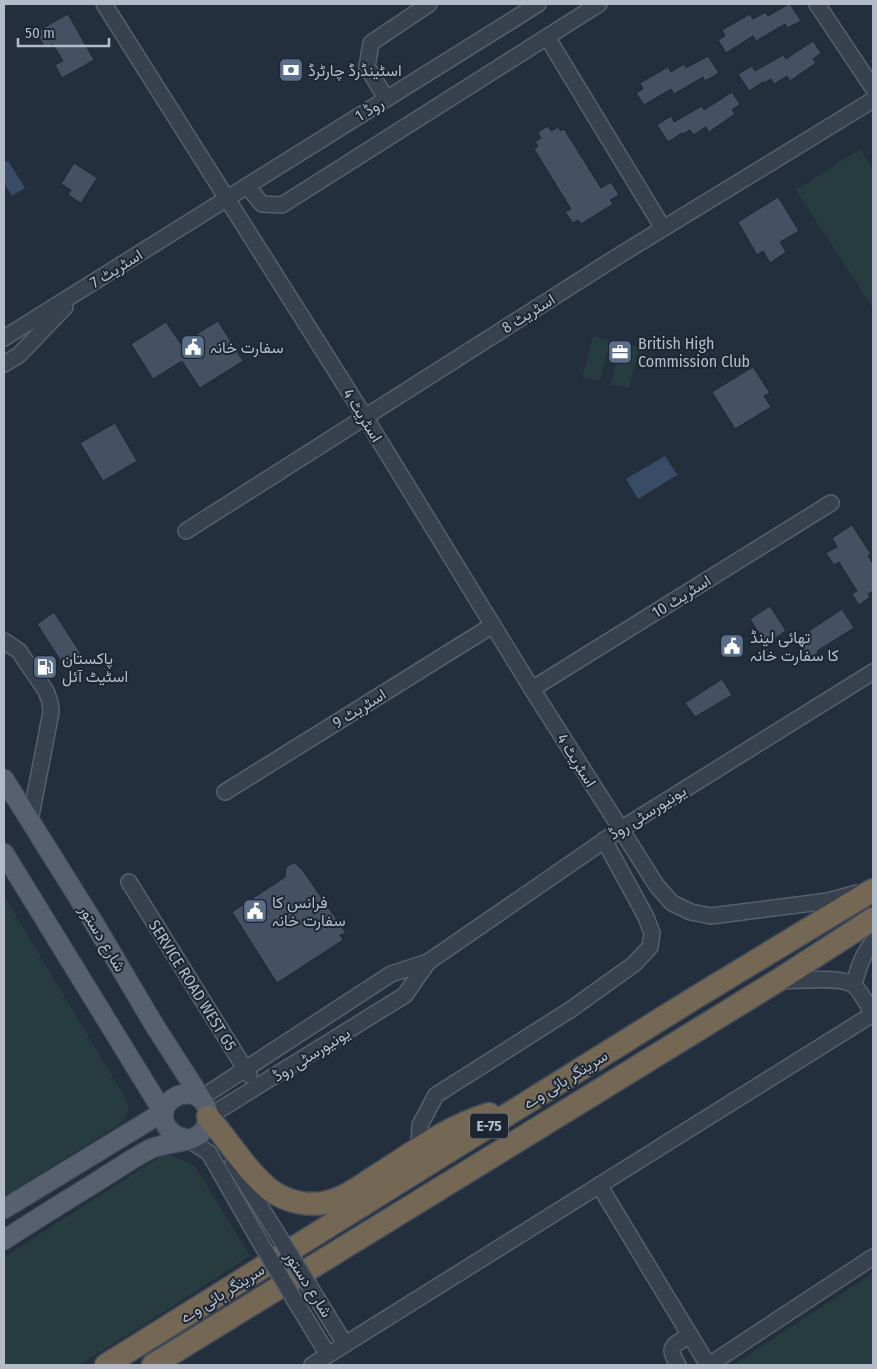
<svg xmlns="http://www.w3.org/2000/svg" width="877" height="1369" font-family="'Fira Sans Condensed',Vazirmatn,sans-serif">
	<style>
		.green { fill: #263c3f }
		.water { fill: #394c67 }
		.building { fill: #455162; stroke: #1f2835 }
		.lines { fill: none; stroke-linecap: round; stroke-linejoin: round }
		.minor-casing { stroke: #565f6c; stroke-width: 18 }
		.major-casing { stroke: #414a57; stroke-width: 21 }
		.highway-casing { stroke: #434c59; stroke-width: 25 }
		.minor { stroke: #38414e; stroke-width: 15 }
		.major { stroke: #56606e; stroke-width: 19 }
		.highway { stroke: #746855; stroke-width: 22 }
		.minor-bridge-casing { stroke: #565f6c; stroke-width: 18; stroke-linecap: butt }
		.minor-bridge { stroke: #38414e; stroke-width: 15 }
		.labels { text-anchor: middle; stroke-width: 4; stroke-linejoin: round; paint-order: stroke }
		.shield { fill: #1d2633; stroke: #878f9c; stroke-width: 1 }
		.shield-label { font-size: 15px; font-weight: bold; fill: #b4bcc9 }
		.poi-label { font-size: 16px; fill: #b4bcc9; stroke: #1d2633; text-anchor: start }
		.street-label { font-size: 16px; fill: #b4bcc9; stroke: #1d2633 }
	</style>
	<rect width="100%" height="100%" fill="#242f3e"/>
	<g class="green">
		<polygon points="860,149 873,169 873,308 796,190"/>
		<polygon points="593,336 610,341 600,381 582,377"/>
		<polygon points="621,343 639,347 629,388 611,384"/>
		<path d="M 4,896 L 127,1101 C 129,1111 127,1116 120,1124 L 4,1197 Z"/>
		<polygon points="166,1153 195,1166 250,1256 156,1317 79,1365 4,1365 4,1257"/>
		<polygon points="873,1273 873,1365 733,1365"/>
	</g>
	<g class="water">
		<polygon points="8,161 25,188 12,196 4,183 4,163"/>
		<polygon points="665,456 677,475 638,499 626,479"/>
	</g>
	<g class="building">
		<polygon points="789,4 790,4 801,21 787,28 785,24 756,41 753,36 726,53 718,40 725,36 722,30 750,14 753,19 766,12 768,16"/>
		<polygon points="68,14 94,60 62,78 55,65 63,61 53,44 45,48 36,32"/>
		<polygon points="813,41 821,53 813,59 816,63 790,81 787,76 774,84 771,79 764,83 763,82 749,91 738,74 752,66 755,71 783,55 786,59"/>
		<polygon points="708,56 719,73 705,81 703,77 674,94 671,89 644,105 636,93 643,89 640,83 668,67 671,72 684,64 686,68"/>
		<polygon points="732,92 740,104 732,110 735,114 709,132 706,127 693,135 690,130 683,134 682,133 668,142 657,125 671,116 674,122 702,106 704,110"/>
		<polygon points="548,126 551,131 558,127 561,131 564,129 601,188 611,182 619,195 610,200 613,204 581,224 578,220 573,223 565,212 571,209 534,149 538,146 535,142 541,138 538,132"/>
		<polygon points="74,163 97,178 81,203 68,195 71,190 61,184"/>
		<polygon points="778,197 799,231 780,242 786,252 770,263 763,251 757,255 738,222"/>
		<polygon points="218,321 243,361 200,388 182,361 153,379 131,344 166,322 181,344"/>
		<polygon points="753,367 770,393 764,396 771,407 735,429 712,392"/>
		<polygon points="115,423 137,461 103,481 80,443"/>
		<polygon points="852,525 871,554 868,556 873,564 873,591 868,594 870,597 859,605 852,594 857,591 839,562 834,565 826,553 837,547 832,538"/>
		<polygon points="770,606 786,631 766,644 750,619"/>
		<polygon points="842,609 854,628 817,651 818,653 809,658 797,639"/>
		<polygon points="54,612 83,657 66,669 37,624"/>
		<polygon points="722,679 732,695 695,717 685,703"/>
		<polygon points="295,863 300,868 301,868 346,933 340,935 343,940 277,983 232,912 285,877 286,867 291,864"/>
	</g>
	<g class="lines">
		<defs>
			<g id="minor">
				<polyline points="104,4 365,417 532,689 657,886 672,903 691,912 711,916 828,901 857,893"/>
				<polyline points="817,4 873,88"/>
				<polyline points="547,37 663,228"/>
				<polyline points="386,98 367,67 371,43 429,4"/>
				<polyline points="247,186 262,204 282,205 599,4"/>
				<polyline points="4,338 538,4"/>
				<polyline points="4,364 19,355 65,307"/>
				<polyline points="186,531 623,253 873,100"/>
				<polyline points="4,641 19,651 46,691 50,702 51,712 30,821"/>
				<polyline points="532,689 831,503"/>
				<polyline points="225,792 493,625"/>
				<polyline points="129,882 249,1075"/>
				<path d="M 779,981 C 797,981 837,976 852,984 C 859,988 868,1006 873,1013"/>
				<path d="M 854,985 C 858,969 862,955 873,942"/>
				<polyline points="201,1098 391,974 428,962 621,829 873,672"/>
				<polyline points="208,1117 405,995 428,962"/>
				<polyline points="188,1139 209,1153 260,1242"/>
				<polyline points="419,1149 420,1125 436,1095 570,1010 634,964 650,947 652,933 646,917 604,840"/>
				<polyline points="233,1163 275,1230"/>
				<polyline points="599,1185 708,1365"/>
				<polyline points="310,1287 345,1344"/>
				<polyline points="294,1299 328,1355"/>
				<polyline points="312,1365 873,1014"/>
				<path d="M 678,1365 C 666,1346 673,1346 690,1335"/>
				<polyline points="709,1365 873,1257"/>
			</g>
			<g id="major">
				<polyline points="4,779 94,923 153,1023 201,1098"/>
				<polyline points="4,853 163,1112 4,1209"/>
				<path d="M 4,1240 C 36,1219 69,1199 101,1179 C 117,1169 133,1158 150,1149 C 164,1142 190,1144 201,1133 C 215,1119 207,1094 187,1094 C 182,1094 176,1096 172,1099 C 160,1108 161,1125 174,1134 C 178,1137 183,1138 188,1139"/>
			</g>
			<g id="highway">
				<path d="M 208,1117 C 229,1141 245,1169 269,1189 C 287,1203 313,1208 334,1200 C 348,1196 361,1186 373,1178 C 410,1155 448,1126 489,1114"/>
				<polyline points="106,1365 693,999 873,890"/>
				<polyline points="153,1365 777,981 873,919"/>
			</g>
		</defs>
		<use href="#minor" class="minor-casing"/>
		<use href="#major" class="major-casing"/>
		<use href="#highway" class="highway-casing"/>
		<use href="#minor" class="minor"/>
		<use href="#major" class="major"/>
		<use href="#highway" class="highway"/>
		<defs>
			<g id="minor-bridge">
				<polyline points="275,1230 310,1287"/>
				<polyline points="260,1242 294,1299"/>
			</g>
		</defs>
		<use href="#minor-bridge" class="minor-bridge-casing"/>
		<use href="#minor-bridge" class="minor-bridge"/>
	</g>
	<defs>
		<symbol id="bank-square" viewBox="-11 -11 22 22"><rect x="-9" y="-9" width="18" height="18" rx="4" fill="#5c6f8a" stroke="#1d2633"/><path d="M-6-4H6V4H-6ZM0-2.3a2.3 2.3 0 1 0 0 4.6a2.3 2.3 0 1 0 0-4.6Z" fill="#fff"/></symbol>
		<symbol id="civic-square" viewBox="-11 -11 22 22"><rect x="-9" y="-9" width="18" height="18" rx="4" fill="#5c6f8a" stroke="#1d2633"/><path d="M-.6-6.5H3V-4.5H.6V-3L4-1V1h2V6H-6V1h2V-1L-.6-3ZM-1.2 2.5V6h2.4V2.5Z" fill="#fff"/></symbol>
		<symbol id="office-square" viewBox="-11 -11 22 22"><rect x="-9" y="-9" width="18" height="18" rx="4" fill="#5c6f8a" stroke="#1d2633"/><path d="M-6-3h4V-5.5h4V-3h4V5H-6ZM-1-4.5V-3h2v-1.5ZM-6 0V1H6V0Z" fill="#fff"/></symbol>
		<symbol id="fuel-square" viewBox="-11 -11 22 22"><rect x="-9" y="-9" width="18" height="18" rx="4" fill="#5c6f8a" stroke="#1d2633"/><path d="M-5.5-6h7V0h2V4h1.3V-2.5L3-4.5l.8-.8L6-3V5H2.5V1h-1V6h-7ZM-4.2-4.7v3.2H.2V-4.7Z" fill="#fff"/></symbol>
	</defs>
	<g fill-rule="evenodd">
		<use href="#bank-square" x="277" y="56" width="28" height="28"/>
		<use href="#civic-square" x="179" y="333" width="28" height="28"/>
		<use href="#office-square" x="606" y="338" width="28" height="28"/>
		<use href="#civic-square" x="718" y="632" width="28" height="28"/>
		<use href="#fuel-square" x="31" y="653" width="28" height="28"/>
		<use href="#civic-square" x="241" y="897" width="28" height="28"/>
	</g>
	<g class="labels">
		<rect class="shield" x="470" y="1113.5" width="38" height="25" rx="4"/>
		<g class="shield-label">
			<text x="489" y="1131">E-75</text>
		</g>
		<g class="poi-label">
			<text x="308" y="76">اسٹینڈرڈ چارٹرڈ</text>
			<text x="638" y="349">British High<tspan x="638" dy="18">Commission Club</tspan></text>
			<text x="210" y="353">سفارت خانہ</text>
			<text x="750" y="643">تھائی لینڈ<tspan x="750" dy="18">کا سفارت خانہ</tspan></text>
			<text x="62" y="664">پاکستان<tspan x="62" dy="18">اسٹیٹ آئل</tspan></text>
			<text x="272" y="908">فرانس کا<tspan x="272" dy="18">سفارت خانہ</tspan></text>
		</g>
		<g class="street-label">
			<text transform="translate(369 109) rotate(-32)" y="6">روڈ 1</text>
			<text transform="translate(116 268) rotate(-32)" y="6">اسٹریٹ 7</text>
			<text transform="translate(528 313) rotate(-32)" y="6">اسٹریٹ 8</text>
			<text transform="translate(363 415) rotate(58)" y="6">اسٹریٹ 4</text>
			<text transform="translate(681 596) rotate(-32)" y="6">اسٹریٹ 10</text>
			<text transform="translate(359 708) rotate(-32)" y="6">اسٹریٹ 9</text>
			<text transform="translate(577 760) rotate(58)" y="6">اسٹریٹ 4</text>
			<text transform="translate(647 812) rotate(-32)" y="6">یونیورسٹی روڈ</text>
			<text transform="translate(103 938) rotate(59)" y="6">شارع دستور</text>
			<text transform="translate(193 985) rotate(58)" y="6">SERVICE ROAD WEST G5</text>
			<text transform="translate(311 1054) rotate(-32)" y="6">یونیورسٹی روڈ</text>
			<text transform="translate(565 1079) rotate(-32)" y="6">سرینگر ہائی وے</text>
			<text transform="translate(309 1284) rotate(58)" y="6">شارع دستور</text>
			<text transform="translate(222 1293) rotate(-32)" y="6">سرینگر ہائی وے</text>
		</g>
	</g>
	<rect width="877" height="1369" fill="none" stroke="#b4bcc9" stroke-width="10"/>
	<path d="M18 38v8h91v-8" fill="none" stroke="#b4bcc9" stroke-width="2.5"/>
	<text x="25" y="38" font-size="15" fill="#b4bcc9" stroke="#1d2633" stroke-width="4" paint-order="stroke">50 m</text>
</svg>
